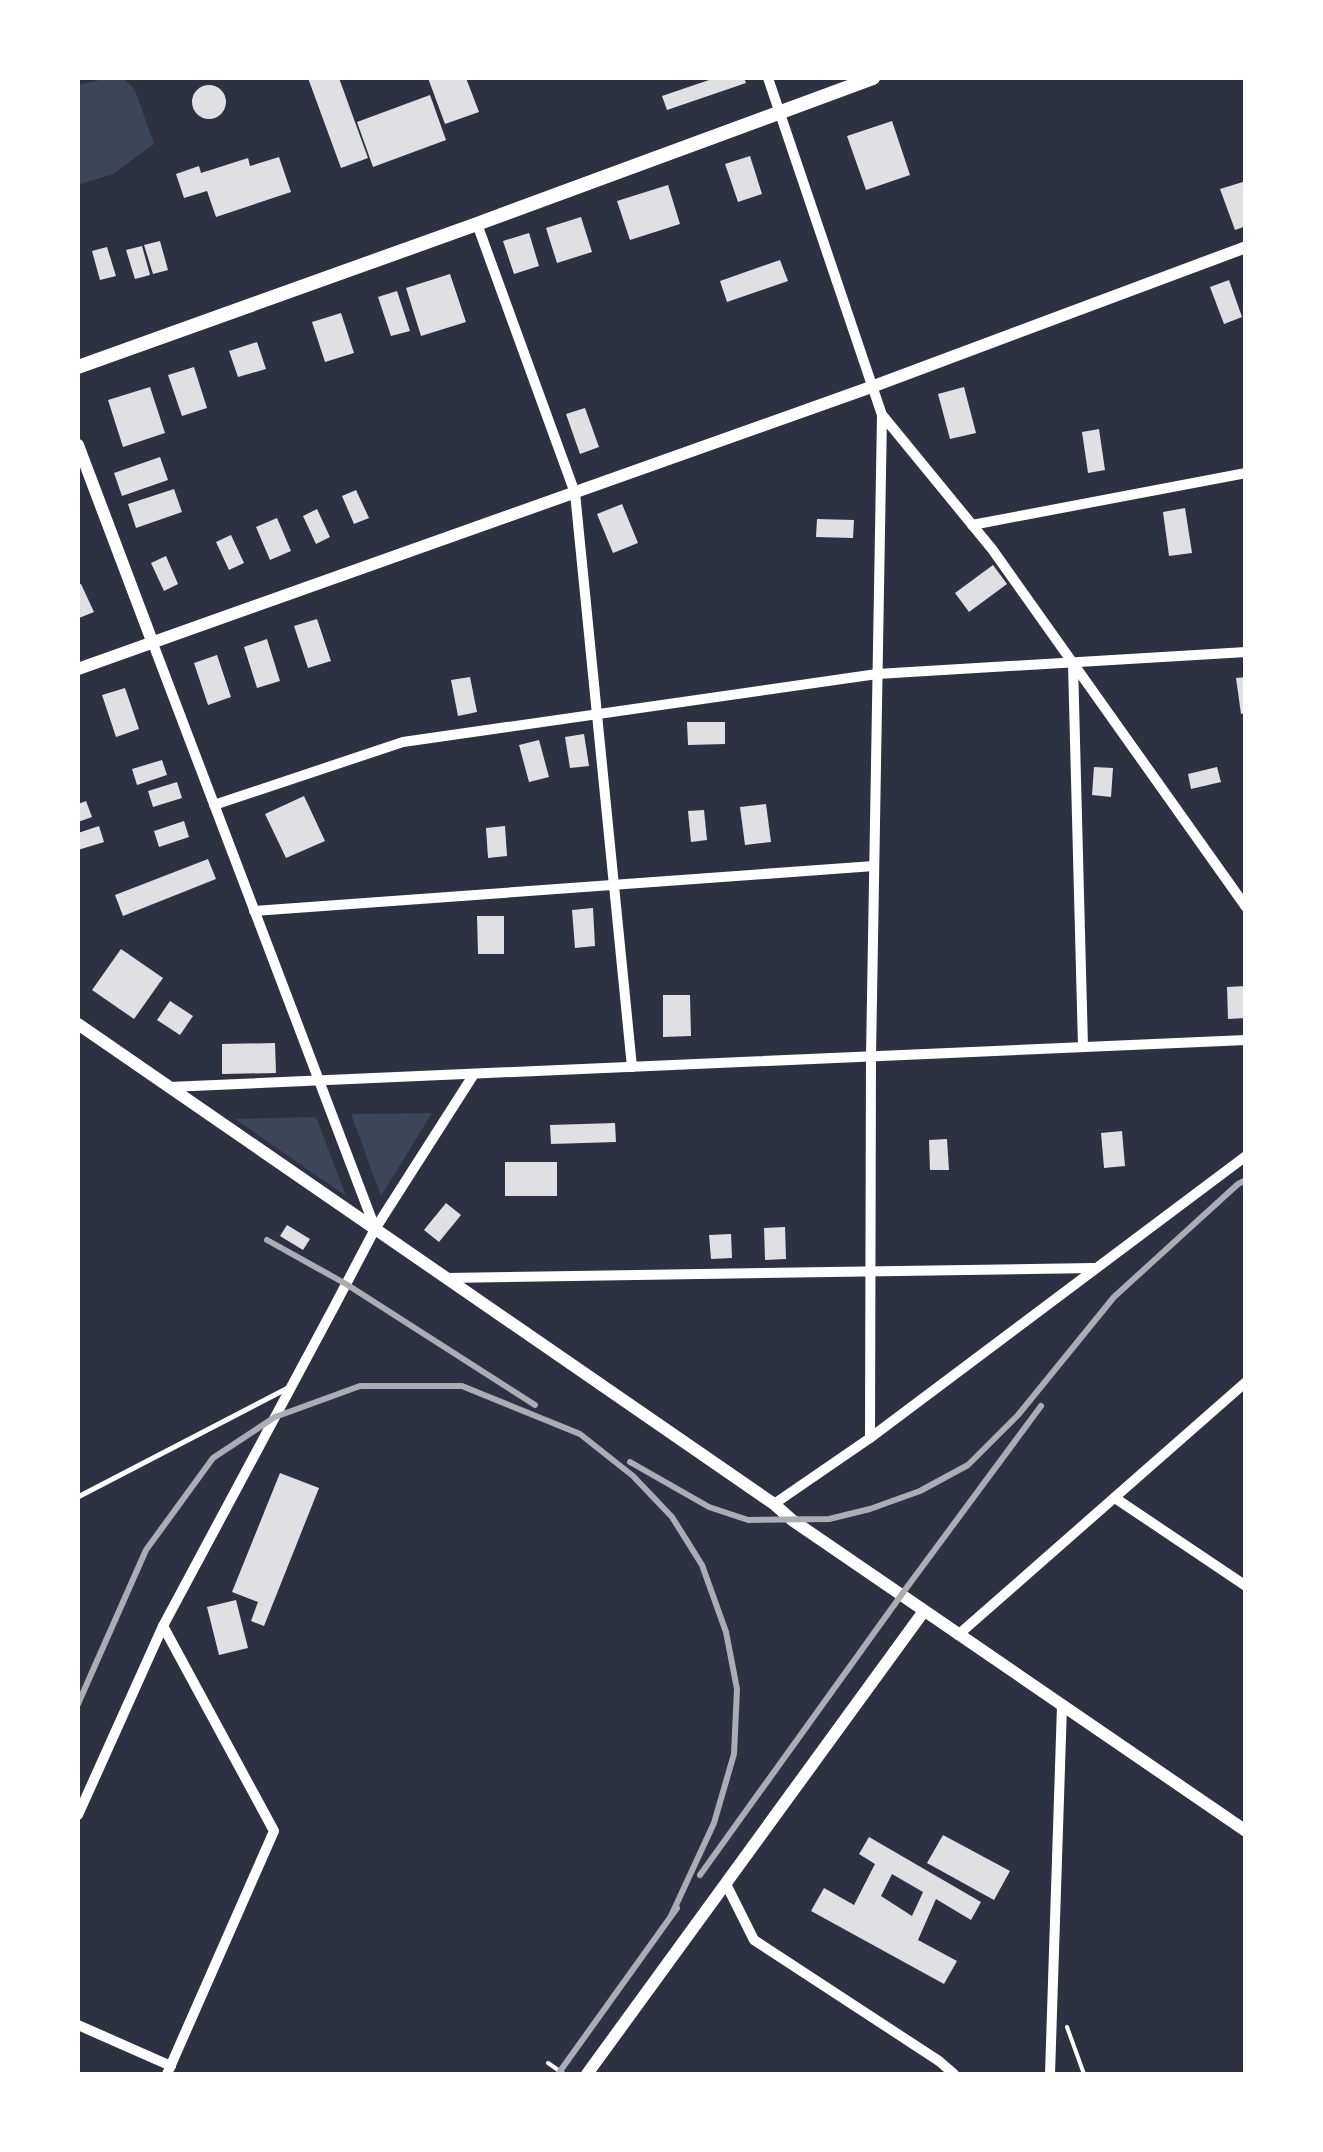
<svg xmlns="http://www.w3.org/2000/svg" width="1323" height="2152" font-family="'Asap Condensed',sans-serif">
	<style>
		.green { fill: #3c4559 }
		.building { fill: #e0e0e3; fill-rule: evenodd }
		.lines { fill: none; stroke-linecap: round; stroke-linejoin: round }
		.path { stroke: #fff; stroke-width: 4 }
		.service { stroke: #fff; stroke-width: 5 }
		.minor { stroke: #fff; stroke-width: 10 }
		.tertiary { stroke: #fff; stroke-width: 12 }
		.secondary { stroke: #fff; stroke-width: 14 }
		.rail { stroke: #abadb3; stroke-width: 6 }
	</style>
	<rect width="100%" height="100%" fill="#2d3142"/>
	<g class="green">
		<polygon points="107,78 123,78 135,90 154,144 113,174 78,185 78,85"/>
		<polygon points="432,1113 381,1196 351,1114"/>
		<polygon points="316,1117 346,1196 235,1119"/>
	</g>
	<g class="building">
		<polygon points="308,78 339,78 368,158 341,168"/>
		<polygon points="428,78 466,78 479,112 445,124"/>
		<polygon points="715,78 744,78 746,83 667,110 662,96"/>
		<circle cx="209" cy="102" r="17"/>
		<polygon points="430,95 446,140 373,167 357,122"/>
		<polygon points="892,121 910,175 866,190 847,136"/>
		<polygon points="750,156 762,194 738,202 725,164"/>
		<polygon points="279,157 291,192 216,217 207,191 184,198 176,174 199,166 201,173 248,158 250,166"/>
		<polygon points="1246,181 1246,226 1235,230 1220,189"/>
		<polygon points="668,185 680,224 630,240 617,201"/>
		<polygon points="581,217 592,252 557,263 546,228"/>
		<polygon points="529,233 539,266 514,274 503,241"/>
		<polygon points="160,241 168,270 153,274 144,245"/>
		<polygon points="142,246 150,275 135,279 126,250"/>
		<polygon points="107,247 116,276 100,280 92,251"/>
		<polygon points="780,260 788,281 727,302 720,281"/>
		<polygon points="450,274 466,322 421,336 406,288"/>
		<polygon points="1229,280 1242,317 1224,324 1210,287"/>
		<polygon points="397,291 410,331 391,336 378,297"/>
		<polygon points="341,313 354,353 325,362 312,322"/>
		<polygon points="257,342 266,369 238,377 229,351"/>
		<polygon points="194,367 207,408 182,416 168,375"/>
		<polygon points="150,387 165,433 123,447 108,400"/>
		<polygon points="964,387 976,433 950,439 938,394"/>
		<polygon points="585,408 599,447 580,454 566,414"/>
		<polygon points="1099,429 1105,470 1088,473 1082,432"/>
		<polygon points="160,457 168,480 122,496 114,473"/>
		<polygon points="174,489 182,512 136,528 128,504"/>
		<polygon points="356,490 369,518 354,524 342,496"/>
		<polygon points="622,504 638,543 613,553 597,514"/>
		<polygon points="1185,508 1192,553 1169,556 1163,512"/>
		<polygon points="317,509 330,537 316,544 303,516"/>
		<polygon points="277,518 291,551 270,560 256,527"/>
		<polygon points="817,519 854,520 853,538 816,537"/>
		<polygon points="231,535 244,563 229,570 216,542"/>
		<polygon points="166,556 178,584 164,591 151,563"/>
		<polygon points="993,565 1007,584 969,612 955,593"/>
		<polygon points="81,584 94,612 79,618 78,585"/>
		<polygon points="317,619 331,661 308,668 294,626"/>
		<polygon points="267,639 280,681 257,688 244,647"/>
		<polygon points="217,655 231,697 208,705 194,663"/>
		<polygon points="470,677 477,712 458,716 451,680"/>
		<polygon points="1246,677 1246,713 1241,714 1236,678"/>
		<polygon points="125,688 139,729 116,737 102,695"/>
		<polygon points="687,722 725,722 725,744 688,745"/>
		<polygon points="584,734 589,766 570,768 565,737"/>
		<polygon points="539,740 549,777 529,782 519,745"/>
		<polygon points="162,760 167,775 137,785 132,769"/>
		<polygon points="1094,767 1113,768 1111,797 1092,795"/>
		<polygon points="1217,767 1221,782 1191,789 1188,774"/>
		<polygon points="177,782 182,798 153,807 148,791"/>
		<polygon points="304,796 325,841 286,858 265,814"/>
		<polygon points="86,801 92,817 78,822 78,804"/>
		<polygon points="766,804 771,842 745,845 740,807"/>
		<polygon points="704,810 707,840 691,842 688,811"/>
		<polygon points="184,821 189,837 159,847 154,831"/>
		<polygon points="99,826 104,842 78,850 78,833"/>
		<polygon points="505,826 507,856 488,858 486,828"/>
		<polygon points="208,859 216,879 123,916 115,895"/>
		<polygon points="593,908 595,946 575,948 572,910"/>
		<polygon points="477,916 504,916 504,954 478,954"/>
		<polygon points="121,949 163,978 134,1019 92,990"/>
		<polygon points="1246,986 1246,1018 1228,1019 1227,987"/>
		<polygon points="663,995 690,995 691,1036 663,1037"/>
		<polygon points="170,1001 193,1016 180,1035 157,1020"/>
		<polygon points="275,1043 276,1073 222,1074 222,1044"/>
		<polygon points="615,1123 616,1142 551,1144 550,1125"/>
		<polygon points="1122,1131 1125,1166 1104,1168 1101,1133"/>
		<polygon points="947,1139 949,1170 930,1170 929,1140"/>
		<rect x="505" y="1162" width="52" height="34"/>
		<polygon points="446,1203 461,1215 439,1242 424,1230"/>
		<polygon points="287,1225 310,1239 303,1250 280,1236"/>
		<polygon points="785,1227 786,1259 765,1260 764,1228"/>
		<polygon points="731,1234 732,1258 711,1259 709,1235"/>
		<polygon points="280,1473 319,1488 264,1626 251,1621 258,1602 232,1592"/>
		<polygon points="236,1600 248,1648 219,1655 207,1607"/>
		<polygon points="943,1835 1010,1871 994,1900 927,1863"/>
		<path d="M 869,1837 L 981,1902 L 971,1920 L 936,1899 L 918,1940 L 957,1961 L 944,1984 L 811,1911 L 824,1888 L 854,1905 L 875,1864 L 859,1854 ZM 892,1874 L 923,1892 L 912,1916 L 881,1896 Z"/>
	</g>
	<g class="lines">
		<g class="path">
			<polyline points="1067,2027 1084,2074"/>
			<polyline points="548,2063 564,2074"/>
		</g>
		<polyline class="service" points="78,1497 288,1388"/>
		<g class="minor">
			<polyline points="768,78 882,415 871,1056 870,1438"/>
			<polyline points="477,224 575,493 632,1067"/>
			<polyline points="883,416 992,549 1246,907"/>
			<polyline points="972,525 1246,473"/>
			<polyline points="152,641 375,1228"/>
			<polyline points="1073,664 1083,1047"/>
			<polyline points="214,805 403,742 877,674 1246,652"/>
			<polyline points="254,911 874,866"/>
			<polyline points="169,1087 1246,1040"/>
			<polyline points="446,1278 1094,1268"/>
			<polyline points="1115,1498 1246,1586"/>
			<polyline points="774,1504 870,1438 1246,1156"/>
			<polyline points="163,1626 274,1831 167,2074"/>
			<polyline points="958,1635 1246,1382"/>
			<polyline points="78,1815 163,1626 334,1307 375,1229 474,1074"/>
			<polyline points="726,1884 754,1940 939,2061 954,2074"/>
			<polyline points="78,2025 171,2066"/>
			<polyline points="1050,2074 1062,1706"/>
		</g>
		<g class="tertiary">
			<polyline points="78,445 152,641"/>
			<polyline points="78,669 874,386 1246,247"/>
			<polyline points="78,1024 774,1504 792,1520 1246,1831"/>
			<polyline points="587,2074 924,1611"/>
		</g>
		<polyline class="secondary" points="78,367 477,224 873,78"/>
		<g class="rail">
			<polyline points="267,1240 346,1284 535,1405"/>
			<polyline points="630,1462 709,1507 748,1520 829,1519 870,1509 920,1491 968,1465 1018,1415 1114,1297 1238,1184 1246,1180"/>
			<polyline points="78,1704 146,1550 213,1458 275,1417 360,1386 462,1386 580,1434 633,1476 672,1517 702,1565 726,1632 737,1689 734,1754 714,1823 671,1916"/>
			<polyline points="700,1875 902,1594 1041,1406"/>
			<polyline points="558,2074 677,1908"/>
		</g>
	</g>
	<rect width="1323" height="2152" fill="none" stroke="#ffffff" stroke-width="160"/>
</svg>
